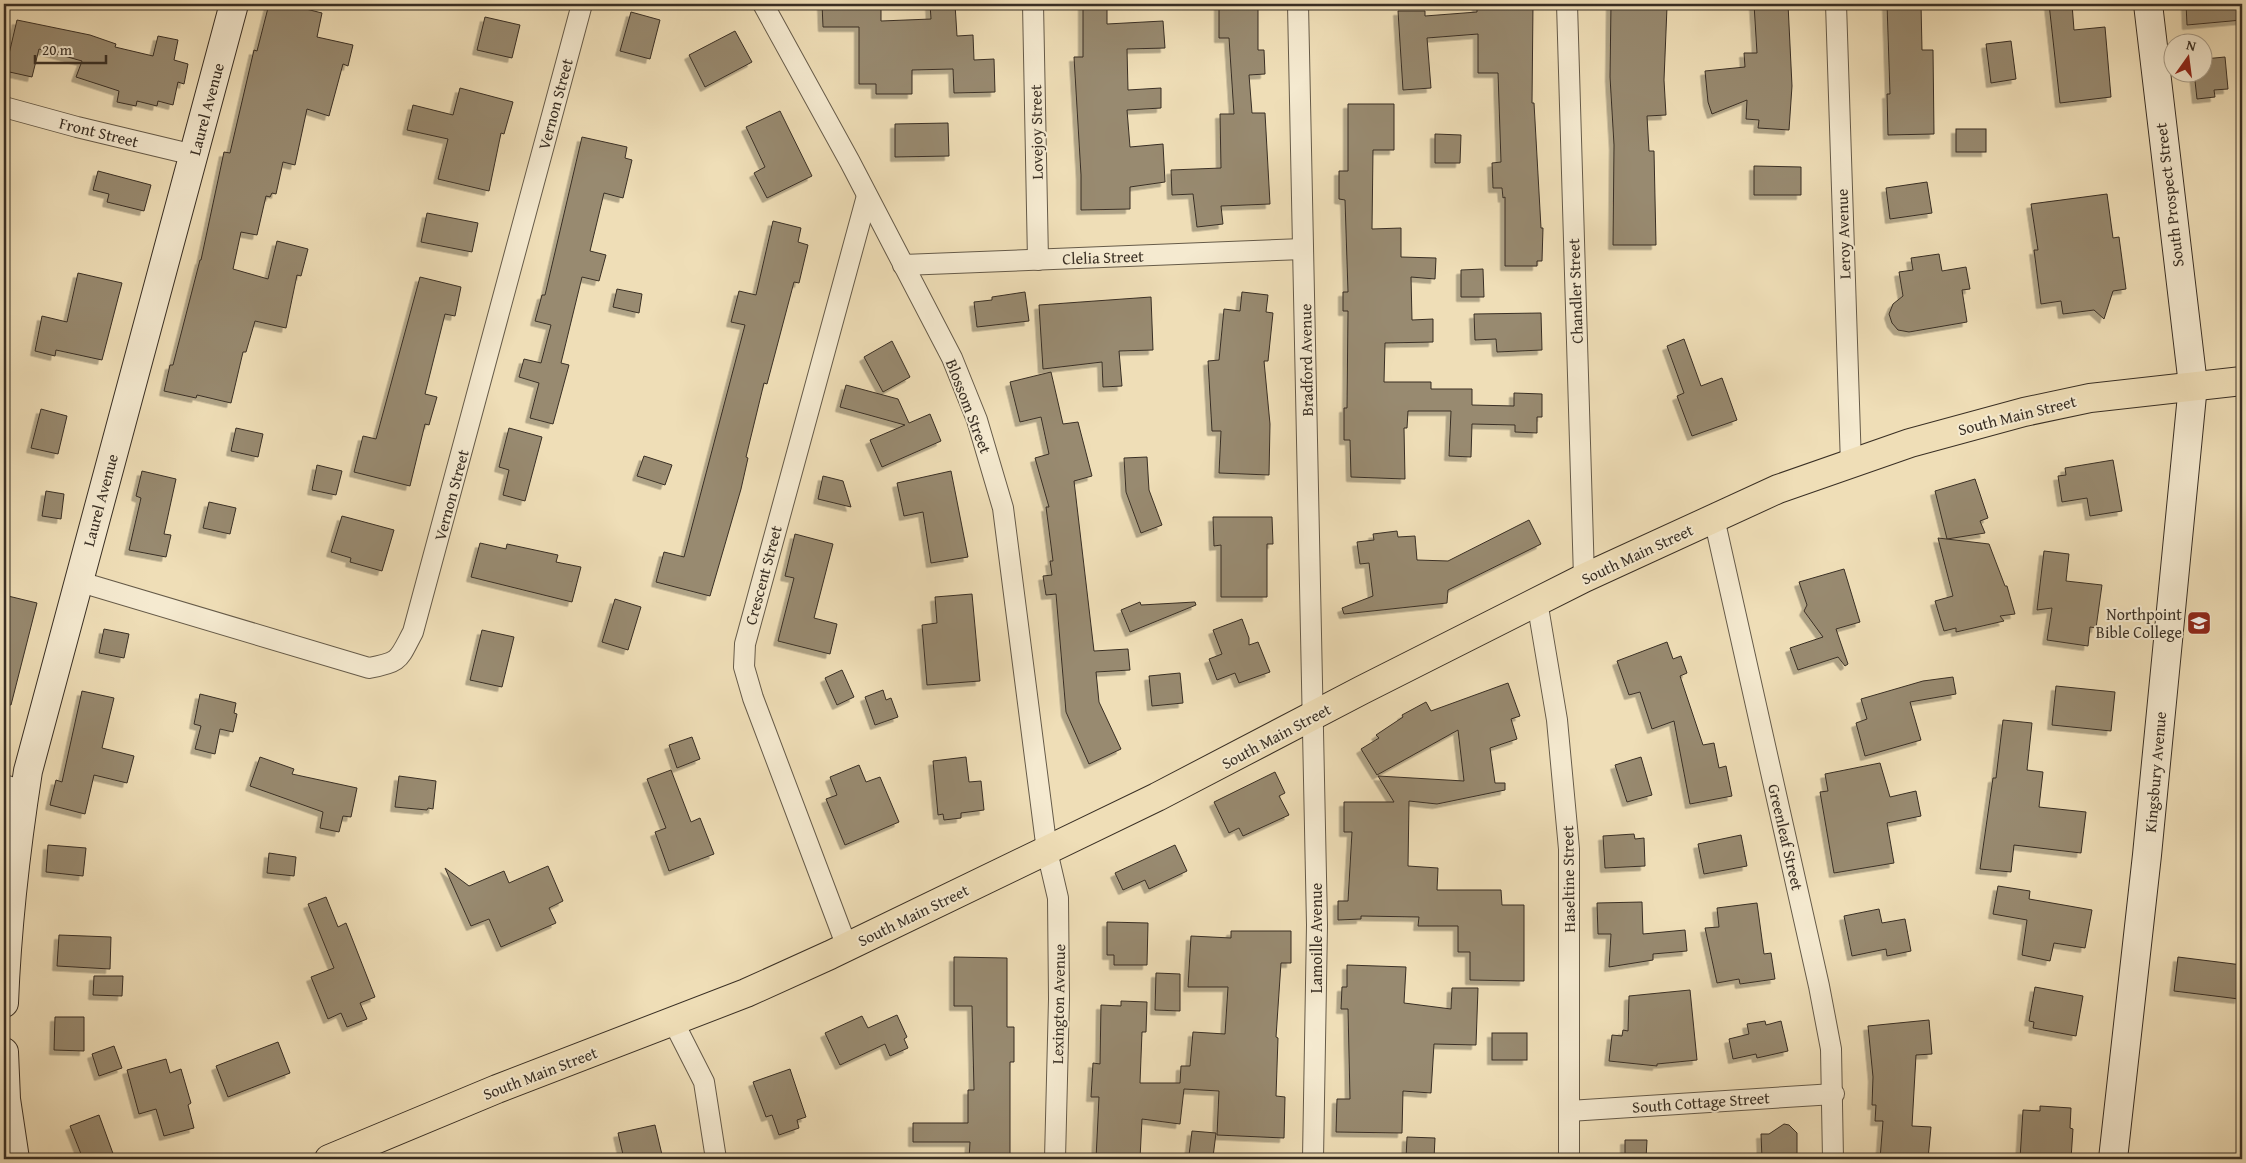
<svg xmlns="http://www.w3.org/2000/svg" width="2246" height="1163" font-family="'Gentium Book Plus',serif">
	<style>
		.building { fill: #988a70; stroke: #392f24; filter: url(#shadow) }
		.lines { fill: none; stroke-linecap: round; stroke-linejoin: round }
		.street-casing { stroke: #665b49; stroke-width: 22 }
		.secondary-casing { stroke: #392f24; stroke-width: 30 }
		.primary-casing { stroke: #392f24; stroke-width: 30 }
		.street { stroke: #f5ead0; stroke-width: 20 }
		.secondary { stroke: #f5ead0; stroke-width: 28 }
		.primary { stroke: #efdeb7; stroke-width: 28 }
		.labels { text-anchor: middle; stroke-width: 4; stroke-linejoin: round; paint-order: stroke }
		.street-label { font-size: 16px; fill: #392f24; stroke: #f5ead0 }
		.poi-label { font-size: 16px; fill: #392f24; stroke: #f5ead0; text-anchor: end }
	</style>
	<defs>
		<filter id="shadow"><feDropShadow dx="-4.5" dy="4.5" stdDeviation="0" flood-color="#0004"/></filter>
	</defs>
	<rect width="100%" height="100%" fill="#efdeb7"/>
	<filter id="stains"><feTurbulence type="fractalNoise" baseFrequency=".004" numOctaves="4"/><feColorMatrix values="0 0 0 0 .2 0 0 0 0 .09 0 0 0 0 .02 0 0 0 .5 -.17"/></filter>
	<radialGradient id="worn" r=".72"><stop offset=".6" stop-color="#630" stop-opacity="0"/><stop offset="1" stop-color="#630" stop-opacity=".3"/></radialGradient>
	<g class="building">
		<polygon points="269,4 303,4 302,8 322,13 317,37 353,45 348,66 343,64 329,116 307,109 295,165 283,162 276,194 272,193 270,197 266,196 257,235 241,232 233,269 268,279 277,241 308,249 301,276 297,275 286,328 255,321 246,352 243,352 231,403 197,395 196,398 164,391 170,365 173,365 200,260 201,260 224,152 230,153 254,50 257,51"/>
		<polygon points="822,4 881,4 881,21 931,19 930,4 955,4 957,36 973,35 974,60 994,59 995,92 954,93 953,69 912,70 912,94 876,94 876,84 859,84 859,27 823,27"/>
		<polygon points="1083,4 1107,4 1107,24 1163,21 1165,48 1127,49 1128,90 1161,88 1161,108 1127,110 1130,147 1163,144 1165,182 1130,187 1130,209 1081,210 1081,175 1074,57 1083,57"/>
		<polygon points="1219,4 1258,4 1258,50 1264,50 1265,74 1249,75 1252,113 1265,113 1270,204 1221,206 1223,224 1197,227 1193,194 1172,195 1171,170 1221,168 1220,114 1234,114 1229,38 1219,38"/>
		<polygon points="1477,4 1533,4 1532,103 1534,103 1541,228 1543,228 1542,261 1537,261 1537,266 1505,266 1505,197 1503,198 1502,188 1493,188 1492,163 1501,162 1498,73 1478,73 1478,34 1427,38 1431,88 1403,90 1398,11 1425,11 1425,16 1477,12"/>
		<polygon points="1611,4 1645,4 1645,8 1667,7 1664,80 1666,115 1647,116 1649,151 1654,151 1656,245 1613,245 1614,145 1610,77"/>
		<polygon points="1754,4 1788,4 1792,86 1789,130 1758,128 1759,120 1746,119 1747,100 1712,114 1708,102 1705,71 1745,67 1744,53 1757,53"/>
		<polygon points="1887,4 1921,4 1922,50 1933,50 1934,134 1888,135 1887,94 1890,94"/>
		<polygon points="2049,4 2072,4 2074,30 2105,27 2111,97 2060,103"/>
		<polygon points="2186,4 2242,4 2242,20 2187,25"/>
		<polygon points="631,12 660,20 650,59 620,51"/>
		<polygon points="485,17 520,25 512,58 477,50"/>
		<polygon points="17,20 90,35 116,44 115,47 153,56 158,36 178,40 174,60 188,64 184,84 178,82 173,105 158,101 157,106 137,101 136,106 117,102 119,91 76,77 82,61 39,49 32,77 5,71"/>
		<polygon points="735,31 752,62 705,87 689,55"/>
		<polygon points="2011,41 2016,79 1991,83 1986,44"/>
		<polygon points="2225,57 2228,89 2214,90 2215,97 2197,99 2194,72 2204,72 2204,59"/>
		<polygon points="460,88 513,102 504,134 501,133 489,191 438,179 448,139 407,130 413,105 453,115"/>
		<polygon points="1348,104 1394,104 1394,150 1373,150 1372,229 1401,228 1401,257 1436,258 1435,279 1411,277 1412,320 1433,319 1433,342 1385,343 1384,382 1431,382 1431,389 1472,389 1472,405 1514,406 1514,393 1542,394 1542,417 1537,417 1537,433 1515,432 1515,425 1472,424 1471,457 1449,456 1451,411 1408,411 1407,428 1404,428 1405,479 1351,477 1350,440 1344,440 1344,408 1347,408 1348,311 1343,311 1343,292 1348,292 1345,200 1339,199 1339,171 1348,171"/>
		<polygon points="780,111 812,176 767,198 754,173 765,167 746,127"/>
		<polygon points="948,123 949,156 895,157 895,124"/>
		<rect x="1956" y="129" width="30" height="23"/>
		<polygon points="1435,134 1461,135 1460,163 1435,163"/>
		<polygon points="582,137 627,147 625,158 632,160 623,198 604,193 590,251 606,255 599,281 582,277 561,363 569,365 553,424 530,418 539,383 519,377 524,359 541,363 551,325 535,321 542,295 545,295"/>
		<polygon points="1754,166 1801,167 1801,195 1754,195"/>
		<polygon points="98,171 151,185 144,211 107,202 109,194 93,190"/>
		<polygon points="1927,182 1932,213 1890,219 1886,188"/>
		<polygon points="2107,194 2113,238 2119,237 2126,289 2113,291 2104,319 2094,310 2063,314 2061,301 2041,304 2034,250 2038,250 2031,204"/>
		<polygon points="427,213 478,223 472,252 421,242"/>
		<polygon points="773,221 801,228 798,242 808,245 799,283 794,282 767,384 764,383 746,457 748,458 741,489 710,596 656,582 664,552 684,557 745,325 731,322 739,291 756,295"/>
		<polygon points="1939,254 1942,271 1966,267 1970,289 1962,290 1967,322 1909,332 1898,330 1892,323 1889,314 1893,304 1903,296 1899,272 1913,270 1911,258"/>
		<polygon points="1483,269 1484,297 1461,297 1461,270"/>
		<polygon points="78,273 122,283 102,360 56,350 55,356 35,351 42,316 67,322"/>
		<polygon points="420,277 461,287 455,316 445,314 425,394 437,397 429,425 425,424 410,486 354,472 363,436 376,439"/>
		<polygon points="617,289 642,294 639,313 613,307"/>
		<polygon points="1025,292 1029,321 977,327 974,302 992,300 992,297"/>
		<polygon points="1242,292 1268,295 1266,312 1273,313 1268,361 1264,361 1270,424 1269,475 1219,473 1221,431 1212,431 1208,361 1219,360 1224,309 1240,311"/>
		<polygon points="1151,297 1153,350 1119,351 1122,386 1103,387 1102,362 1043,369 1039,305"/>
		<polygon points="1541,313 1542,350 1497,352 1496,339 1475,340 1474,314"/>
		<polygon points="1684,339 1701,386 1722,378 1737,420 1692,436 1677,396 1684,393 1667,346"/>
		<polygon points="892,341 910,377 883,392 864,357"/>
		<polygon points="1051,372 1063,424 1078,422 1092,476 1074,481 1094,651 1128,649 1130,670 1096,672 1099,702 1121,749 1089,764 1066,712 1056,594 1046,595 1043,576 1052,575 1050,561 1053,561 1046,507 1049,507 1035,458 1049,454 1041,417 1020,422 1010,382"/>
		<polygon points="846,385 898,399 909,423 930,414 941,441 882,467 870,440 905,425 840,407"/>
		<polygon points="41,409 67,416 58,454 31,448"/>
		<polygon points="236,428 263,434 258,457 231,451"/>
		<polygon points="509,428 542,437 525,501 503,495 509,470 499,467"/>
		<polygon points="644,456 672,465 665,485 637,476"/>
		<polygon points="1147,457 1149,490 1162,525 1141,533 1126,492 1124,458"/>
		<polygon points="2113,460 2122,511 2090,516 2087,498 2062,502 2058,476 2066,475 2065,468"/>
		<polygon points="317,465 342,471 336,495 312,490"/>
		<polygon points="142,471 176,479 164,534 171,535 166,557 129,550 141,498 136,496"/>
		<polygon points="951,471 968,557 931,563 923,512 904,516 897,483"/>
		<polygon points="823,476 843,481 851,507 818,499"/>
		<polygon points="1975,479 1988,518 1980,521 1985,533 1947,539 1935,491"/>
		<polygon points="46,491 64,494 61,519 42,516"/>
		<polygon points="209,502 236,508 230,534 203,528"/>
		<polygon points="342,516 394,530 382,571 350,562 351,558 331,552"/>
		<polygon points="1213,517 1272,517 1273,544 1267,544 1267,597 1221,597 1221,545 1214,546"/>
		<polygon points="1529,520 1541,544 1448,590 1447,603 1344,614 1342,608 1373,596 1369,563 1360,564 1357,542 1374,540 1373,534 1397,531 1398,537 1415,536 1417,560 1448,561"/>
		<polygon points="795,534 833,544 814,618 837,624 830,654 778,641 794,578 785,576"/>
		<polygon points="1938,538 1989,544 2005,586 2007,586 2015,614 2000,616 2004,621 1956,632 1956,628 1944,631 1935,601 1953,596"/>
		<polygon points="480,543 506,549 507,544 558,555 556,562 581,567 572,602 471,577"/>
		<polygon points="2044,551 2069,554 2066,581 2102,585 2096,628 2090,627 2088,646 2047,640 2052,608 2037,610"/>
		<polygon points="1844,569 1860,622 1836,629 1848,664 1845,666 1838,657 1798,670 1790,648 1823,637 1804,611 1807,605 1799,582"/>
		<polygon points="972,594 980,681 927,685 922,625 937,623 935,597"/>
		<polygon points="4,595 37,603 11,705 4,704"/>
		<polygon points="615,599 641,607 628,650 602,642"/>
		<polygon points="1140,602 1141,605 1195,602 1196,605 1130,632 1121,610"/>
		<polygon points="1242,619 1249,638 1249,645 1258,642 1270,672 1239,683 1235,673 1217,680 1209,659 1222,654 1213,630"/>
		<polygon points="104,629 129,634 124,658 99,653"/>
		<polygon points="482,630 514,637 502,687 470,680"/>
		<polygon points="1667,642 1673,659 1681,656 1687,673 1680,676 1703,745 1714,743 1719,768 1726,766 1732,796 1690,804 1674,721 1652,729 1640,692 1629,695 1617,661"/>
		<polygon points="842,670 854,697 837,705 825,678"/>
		<polygon points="1180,673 1183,703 1152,706 1149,676"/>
		<polygon points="1953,677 1956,694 1910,702 1921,740 1865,756 1856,723 1867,719 1861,699 1923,681"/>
		<polygon points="1508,683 1520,716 1511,719 1517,739 1490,748 1495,783 1505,783 1505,790 1437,804 1409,801 1408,866 1438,868 1437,890 1501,890 1502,905 1524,905 1524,981 1470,980 1470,952 1458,952 1458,926 1418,926 1419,917 1361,916 1361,919 1338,920 1338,901 1348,901 1352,832 1344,832 1344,802 1394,802 1378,776 1464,781 1458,730 1377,775 1361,749 1379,738 1376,735 1403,717 1402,715 1426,702 1431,711"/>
		<polygon points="2056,686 2115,692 2111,731 2052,725"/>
		<polygon points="883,690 886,700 891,698 898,717 875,725 865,697"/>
		<polygon points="82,691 114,698 102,748 134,756 127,783 94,775 85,814 50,805 56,780 62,782"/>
		<polygon points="200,694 236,703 234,713 237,714 233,732 220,729 215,754 195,749 201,726 194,724"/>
		<polygon points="2003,720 2032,723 2027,770 2043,772 2039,807 2086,812 2081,853 2014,845 2011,872 1980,869 1993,778 1996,778"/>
		<polygon points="692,737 700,759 677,768 669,745"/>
		<polygon points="260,757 294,769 292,774 357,788 351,817 343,816 339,832 320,828 323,812 250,786"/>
		<polygon points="966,757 969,782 981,781 984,810 961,813 961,818 944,820 943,814 938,815 933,761"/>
		<polygon points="1641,757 1652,795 1627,802 1615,765"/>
		<polygon points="1880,763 1890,797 1916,791 1921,816 1887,823 1894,863 1834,873 1820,792 1828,791 1825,774"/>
		<polygon points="859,765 866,782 880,777 899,822 845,845 826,799 837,795 830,777"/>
		<polygon points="671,770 691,822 700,818 714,854 669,871 655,832 666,828 647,779"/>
		<polygon points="1275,772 1285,793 1279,796 1289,815 1243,836 1239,828 1229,833 1214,802"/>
		<polygon points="399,776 436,781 433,809 428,808 427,810 395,807"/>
		<polygon points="1634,834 1635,839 1644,838 1645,866 1605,868 1603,836"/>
		<polygon points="1741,835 1747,866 1704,874 1698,844"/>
		<polygon points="48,845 86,848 83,876 46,872"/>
		<polygon points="1175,845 1187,871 1149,889 1145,880 1123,890 1115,873"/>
		<polygon points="269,853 296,857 294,876 267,873"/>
		<polygon points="548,866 563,901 549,908 556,923 501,947 489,919 471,926 445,868 469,886 504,871 509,883"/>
		<polygon points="1998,886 2030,891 2029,899 2092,910 2085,948 2054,943 2050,961 2022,955 2027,920 1993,914"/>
		<polygon points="326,897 338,927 346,923 375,997 360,1003 367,1019 347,1027 341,1013 328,1019 311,977 334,968 308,904"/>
		<polygon points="1642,902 1643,934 1685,930 1687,951 1653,954 1653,960 1609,967 1611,934 1598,934 1597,903"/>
		<polygon points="1757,903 1764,954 1771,953 1775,979 1740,984 1739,979 1717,983 1705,928 1719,927 1717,908"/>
		<polygon points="1879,909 1882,923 1905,919 1911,951 1887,956 1886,949 1852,956 1844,916"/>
		<polygon points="1107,922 1148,923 1147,965 1114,965 1114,955 1107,955"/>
		<polygon points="1231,931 1291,931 1291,963 1281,963 1276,1037 1278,1038 1276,1096 1285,1097 1284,1138 1217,1135 1219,1091 1184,1089 1180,1124 1142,1119 1140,1159 1096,1159 1099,1097 1091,1097 1093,1063 1100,1064 1101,1005 1121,1006 1121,1001 1147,1002 1146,1032 1142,1032 1140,1083 1180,1083 1181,1066 1190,1066 1193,1032 1225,1034 1228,987 1188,987 1191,936 1231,938"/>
		<polygon points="59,935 111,937 110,969 57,966"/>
		<polygon points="954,957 1007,958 1007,1027 1014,1027 1014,1062 1010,1062 1010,1159 969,1159 970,1142 913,1142 913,1123 968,1123 968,1090 974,1090 972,1006 954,1006"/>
		<polygon points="2178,957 2242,965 2239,999 2174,991"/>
		<polygon points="1347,965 1406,967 1404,1003 1451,1009 1452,988 1478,988 1476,1045 1434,1044 1431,1093 1403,1091 1402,1133 1336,1132 1337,1099 1350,1099 1348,1009 1341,1009 1342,987 1347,987"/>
		<polygon points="1156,973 1180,974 1180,1011 1155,1010"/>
		<polygon points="94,976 123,976 122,996 93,995"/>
		<polygon points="2035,987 2083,996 2076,1036 2033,1028 2034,1022 2029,1021"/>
		<polygon points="1690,990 1697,1060 1657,1064 1657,1066 1609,1061 1612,1035 1622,1036 1623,1030 1628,1031 1629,996"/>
		<polygon points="897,1015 907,1037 904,1039 908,1048 890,1056 885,1044 840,1065 825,1033 862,1016 868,1028"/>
		<polygon points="55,1017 84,1017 84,1051 54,1050"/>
		<polygon points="1929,1020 1932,1054 1916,1055 1912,1126 1931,1127 1928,1159 1880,1159 1883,1121 1875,1121 1876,1105 1872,1105 1873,1077 1868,1026"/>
		<polygon points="1765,1021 1766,1025 1781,1021 1788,1051 1757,1058 1756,1054 1733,1059 1729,1039 1749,1034 1747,1024"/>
		<rect x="1492" y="1033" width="35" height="27"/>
		<polygon points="278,1042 290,1073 228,1097 216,1066"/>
		<polygon points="114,1046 122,1068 99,1076 92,1054"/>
		<polygon points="166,1059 170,1073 181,1069 191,1103 188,1105 194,1128 164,1136 156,1109 139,1114 127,1070"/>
		<polygon points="790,1069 806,1117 797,1120 799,1128 779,1135 772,1115 766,1117 753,1082"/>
		<polygon points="2040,1106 2071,1108 2070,1128 2073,1129 2071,1159 2020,1159 2023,1110 2040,1111"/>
		<polygon points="99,1115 115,1159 83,1159 70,1126"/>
		<polygon points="1784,1124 1789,1125 1797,1133 1797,1159 1762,1159 1761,1134 1769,1134"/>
		<polygon points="655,1125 663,1159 624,1159 618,1133"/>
		<polygon points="1192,1131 1216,1133 1213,1157 1189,1155"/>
		<polygon points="1407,1137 1435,1138 1434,1159 1406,1159"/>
		<polygon points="1625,1140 1647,1140 1646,1159 1625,1159"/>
	</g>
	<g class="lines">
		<defs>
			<g id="street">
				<polyline points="763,4 850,162 952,358 977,420 1003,508 1047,851 1058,898 1059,999 1055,1159"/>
				<polyline points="1033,4 1038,260"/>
				<polyline points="1298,4 1317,925 1313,1159"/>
				<polyline points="1567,4 1584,578"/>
				<polyline points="1836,4 1851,465"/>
				<polyline points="4,107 77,127 194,155"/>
				<polyline points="903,265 1303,249"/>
				<polyline points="1714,518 1819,986 1831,1049 1833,1159"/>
				<path d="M 77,581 L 369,668 C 401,662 398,660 413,632 L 582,4"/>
				<polyline points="1537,601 1557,720 1569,849 1569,1159"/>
				<polyline points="4,785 25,791"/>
				<polyline points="847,947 753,698 744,667 745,644 867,196"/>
				<polyline points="673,1021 704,1082 716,1159"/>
				<polyline points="1569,1111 1834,1094"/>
			</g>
			<g id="secondary">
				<path d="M 4,1003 C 7,925 16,848 28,771 L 234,4"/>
				<polyline points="4,1052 6,1099 15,1159"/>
				<polyline points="2113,1159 2147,855 2193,385 2148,4"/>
			</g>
			<polyline id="primary" points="329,1159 497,1089 746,993 830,955 1157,797 1362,690 1584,578 1778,489 1910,443 2024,412 2090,398 2242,381"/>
		</defs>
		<use href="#street" class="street-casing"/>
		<use href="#secondary" class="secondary-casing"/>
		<use href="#primary" class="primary-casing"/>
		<use href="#street" class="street"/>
		<use href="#secondary" class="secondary"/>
		<use href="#primary" class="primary"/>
	</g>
	<defs>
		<symbol id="university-square" viewBox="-11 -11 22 22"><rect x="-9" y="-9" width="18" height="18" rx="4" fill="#8f2418" stroke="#f5ead0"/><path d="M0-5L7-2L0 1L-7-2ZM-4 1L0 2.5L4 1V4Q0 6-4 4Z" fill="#fff"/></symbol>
	</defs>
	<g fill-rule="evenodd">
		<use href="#university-square" x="2185" y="609" width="28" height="28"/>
	</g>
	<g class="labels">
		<g class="street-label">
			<text transform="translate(555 104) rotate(-75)" y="6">Vernon Street</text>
			<text transform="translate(206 109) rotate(-75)" y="6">Laurel Avenue</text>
			<text transform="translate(99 132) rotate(14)" y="6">Front Street</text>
			<text transform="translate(1036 132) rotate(-91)" y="6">Lovejoy Street</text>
			<text transform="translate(2169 195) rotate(-97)" y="6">South Prospect Street</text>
			<text transform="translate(1843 234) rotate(-92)" y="6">Leroy Avenue</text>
			<text transform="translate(1103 257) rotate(-2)" y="6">Clelia Street</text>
			<text transform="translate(1575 291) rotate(-92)" y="6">Chandler Street</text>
			<text transform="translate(1306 360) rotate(-91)" y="6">Bradford Avenue</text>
			<text transform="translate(969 406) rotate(69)" y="6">Blossom Street</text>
			<text transform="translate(2017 415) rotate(-14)" y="6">South Main Street</text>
			<text transform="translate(451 495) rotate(-75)" y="6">Vernon Street</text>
			<text transform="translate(100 500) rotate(-75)" y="6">Laurel Avenue</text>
			<text transform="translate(1637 554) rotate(-25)" y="6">South Main Street</text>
			<text transform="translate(763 575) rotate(-75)" y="6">Crescent Street</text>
			<text transform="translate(1276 736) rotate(-28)" y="6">South Main Street</text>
			<text transform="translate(2155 772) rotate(-85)" y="6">Kingsbury Avenue</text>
			<text transform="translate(1786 837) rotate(77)" y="6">Greenleaf Street</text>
			<text transform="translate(1568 879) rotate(-91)" y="6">Haseltine Street</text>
			<text transform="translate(913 915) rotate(-26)" y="6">South Main Street</text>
			<text transform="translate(1316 938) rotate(-90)" y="6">Lamoille Avenue</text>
			<text transform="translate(1058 1004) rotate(-89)" y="6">Lexington Avenue</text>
			<text transform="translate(540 1073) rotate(-21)" y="6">South Main Street</text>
			<text transform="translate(1701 1102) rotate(-4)" y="6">South Cottage Street</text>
		</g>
		<g class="poi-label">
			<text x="2182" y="620">Northpoint<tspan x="2182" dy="18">Bible College</tspan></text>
		</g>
	</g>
	<rect width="2246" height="1163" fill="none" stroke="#efdeb7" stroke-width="20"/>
	<rect x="5" y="5" width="2236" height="1153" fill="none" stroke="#392f24" stroke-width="2.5"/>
	<rect x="10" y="10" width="2226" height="1143" fill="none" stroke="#392f24"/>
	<g transform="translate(2188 58) rotate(14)"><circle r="24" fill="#f5ead0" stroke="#aa9f8b"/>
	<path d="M0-4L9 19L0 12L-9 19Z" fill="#8f2418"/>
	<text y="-8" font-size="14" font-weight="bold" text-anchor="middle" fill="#392f24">N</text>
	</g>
	<path d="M35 55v8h71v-8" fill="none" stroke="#392f24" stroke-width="2.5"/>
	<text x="42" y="55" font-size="15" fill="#392f24" stroke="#f5ead0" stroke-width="4" paint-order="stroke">20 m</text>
	<rect width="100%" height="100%" filter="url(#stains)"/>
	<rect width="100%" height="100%" fill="url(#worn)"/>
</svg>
